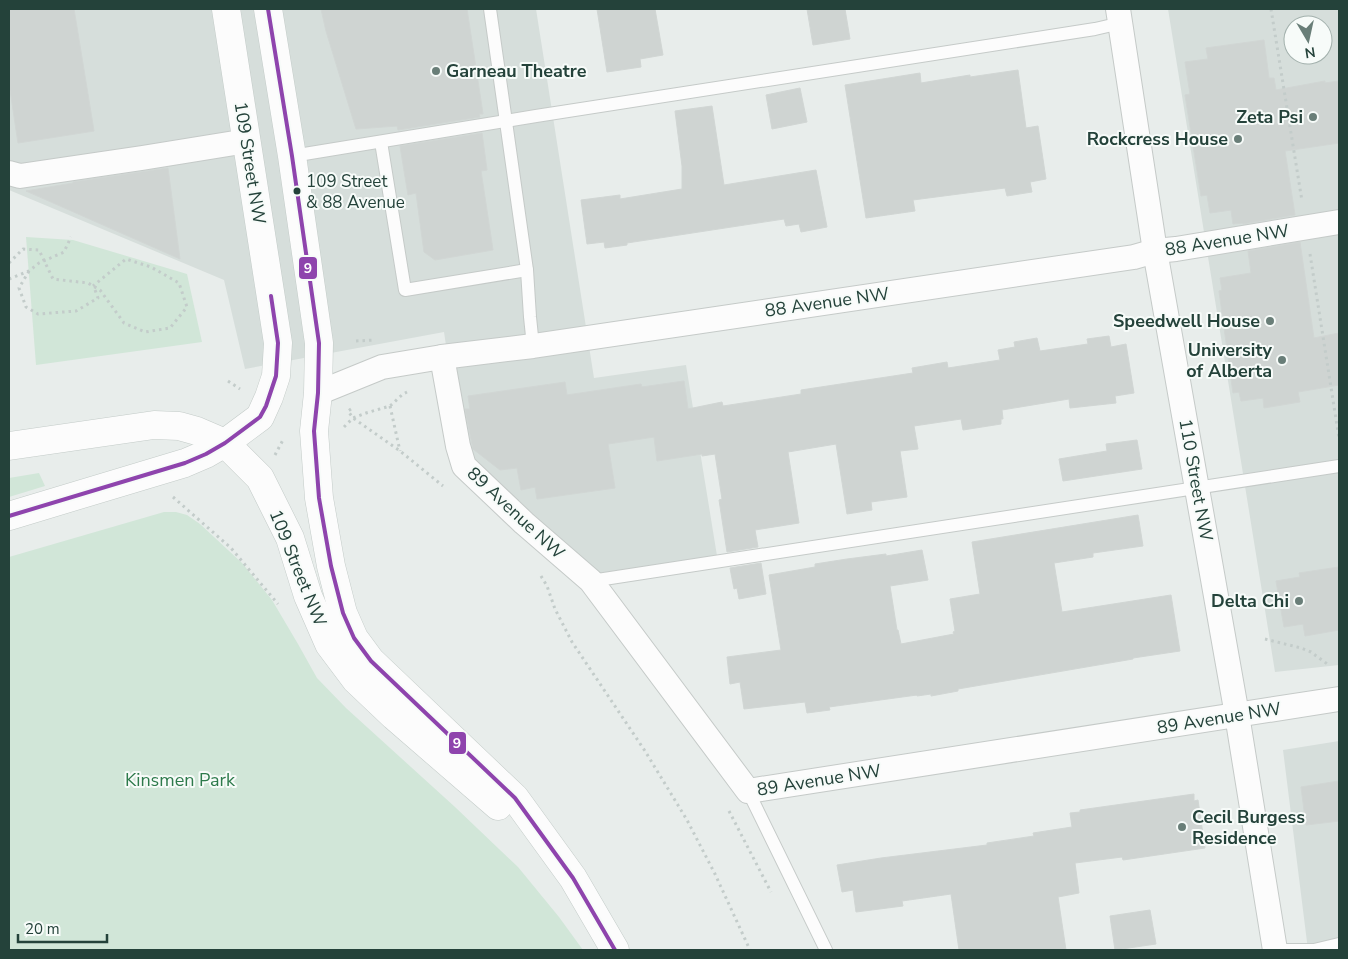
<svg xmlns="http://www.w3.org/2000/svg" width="1348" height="959" font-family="'Nunito Sans',sans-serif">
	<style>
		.built { fill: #d6dedb; fill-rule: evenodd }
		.green { fill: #d1e6d8 }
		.building { fill: #cfd4d2; stroke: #d1d6d4 }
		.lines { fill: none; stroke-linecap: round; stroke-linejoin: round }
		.lane-casing { stroke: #c5cac8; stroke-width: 14 }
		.street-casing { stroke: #c5cac8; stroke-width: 26 }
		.secondary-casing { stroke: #c3cbc8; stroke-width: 29 }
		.path { stroke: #c3ccca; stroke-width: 3; stroke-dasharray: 2.5 4; stroke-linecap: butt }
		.lane { stroke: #fcfcfc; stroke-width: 12 }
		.street { stroke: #fcfcfc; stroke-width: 24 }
		.secondary { stroke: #fcfcfc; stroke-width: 28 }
		.bus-1-casing { stroke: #f7fbf9; stroke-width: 8 }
		.bus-1 { stroke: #8e44ad; stroke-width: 4 }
		.poi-dot { fill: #697e78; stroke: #f7fbf9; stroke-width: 2 }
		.bus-dot { fill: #24423a; stroke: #f7fbf9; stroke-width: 2 }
		.labels { text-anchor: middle; stroke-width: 4; stroke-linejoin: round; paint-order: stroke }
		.bus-label { font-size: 17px; fill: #24423a; stroke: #f7fbf9; text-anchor: start }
		.poi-label { font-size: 18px; font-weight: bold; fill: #24423a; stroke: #f7fbf9; text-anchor: end }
		.street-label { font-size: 18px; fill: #24423a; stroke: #f7fbf9 }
		.park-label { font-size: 18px; fill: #2d7a4b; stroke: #f7fbf9 }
		.line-badge { stroke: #f7fbf9; stroke-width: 2 }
		.badge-label { font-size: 14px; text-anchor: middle; font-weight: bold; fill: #fff }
	</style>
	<rect width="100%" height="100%" fill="#e8edeb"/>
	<g class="built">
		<polygon points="9,9 536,9 594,378 686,365 718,562 591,581 464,466 444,332 245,369 224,280 9,190"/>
		<path d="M 1168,9 L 1339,9 L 1339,665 L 1275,672 ZM 1293,25 L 1323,25 L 1323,55 L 1293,55 Z"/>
		<polygon points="1339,741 1339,950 1308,950 1283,750"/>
	</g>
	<g class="green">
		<polygon points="26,237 73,240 187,274 202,342 36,365"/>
		<polygon points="39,473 45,486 9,497 9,478"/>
		<polygon points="164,512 176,512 187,515 200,524 242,563 272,600 298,644 317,678 346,708 455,807 518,867 559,917 583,950 9,950 9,557"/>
	</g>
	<g class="building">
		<polygon points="9,9 74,9 94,131 18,143 9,83"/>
		<polygon points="321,9 467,9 483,114 479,114 480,117 398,130 397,126 356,129 326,31"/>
		<polygon points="597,9 655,9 663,55 640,59 641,67 607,72"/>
		<polygon points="807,9 845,9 850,39 813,45"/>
		<polygon points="1264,40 1269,78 1274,78 1276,90 1325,81 1325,83 1339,81 1339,143 1285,151 1295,215 1243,224 1243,223 1233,224 1231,210 1210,213 1207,195 1201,196 1185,95 1190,94 1185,62 1208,59 1206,48"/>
		<polygon points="1018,70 1026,128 1038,126 1046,179 1030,182 1032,192 1007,196 1005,188 913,200 915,211 866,218 845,85 920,73 921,83 970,75 970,77"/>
		<polygon points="800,88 807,122 772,129 766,95"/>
		<polygon points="712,106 724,185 816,170 827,227 801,232 799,224 786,226 784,219 627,243 627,245 605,248 604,242 587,244 581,200 620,195 620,199 682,189 682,166 675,111"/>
		<polygon points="482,133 487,170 481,171 493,250 435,260 424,252 416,193 408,195 400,146"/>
		<polygon points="168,168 180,259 26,191 73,183 73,182"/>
		<polygon points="1300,242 1314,338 1339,333 1339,385 1298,392 1300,402 1264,408 1263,398 1241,401 1239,392 1233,393 1219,291 1222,290 1220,278 1251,273 1248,251"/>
		<polygon points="1109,336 1111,347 1126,344 1134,393 1115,396 1116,403 1070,408 1069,399 1002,410 1003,419 1001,419 1001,424 963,430 961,419 914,426 918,449 900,451 907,497 871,502 872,510 847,514 836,444 788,452 799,523 755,530 758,547 727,552 719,500 722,499 715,454 702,456 702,454 657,461 654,437 608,444 615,488 537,499 535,487 521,490 517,468 500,470 473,449 465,409 470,409 468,396 565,382 567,395 641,384 642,387 684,381 688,409 722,402 723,406 801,394 801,390 913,373 912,368 947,362 948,368 1000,360 998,350 1015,347 1014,342 1037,338 1040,351 1088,344 1087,339"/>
		<polygon points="1137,440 1142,469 1063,481 1059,459 1107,451 1106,444"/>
		<polygon points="1138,515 1143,546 1093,553 1093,557 1054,563 1062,612 1171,595 1180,651 1133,658 1133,659 958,689 958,691 931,696 931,694 917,696 917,695 829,707 830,710 807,713 805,702 744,709 740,682 730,684 727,657 781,650 769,575 815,567 815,564 847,559 886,554 886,556 922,550 928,580 890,586 897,630 898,630 901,644 954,634 953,632 955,631 950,599 980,594 972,542"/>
		<polygon points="761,563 766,594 739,599 737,588 734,589 730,568"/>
		<polygon points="1339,567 1339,630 1305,636 1303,624 1284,627 1276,581 1300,577 1299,573"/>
		<polygon points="1339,781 1339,821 1306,825 1301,787"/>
		<polygon points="1194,794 1194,801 1198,800 1205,848 1123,860 1122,857 1075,863 1079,893 1058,897 1066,950 959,950 951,894 902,901 903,906 856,912 853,890 842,892 837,865 881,858 987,845 987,843 1034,836 1033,833 1072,827 1070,813 1080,812 1080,810"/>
		<polygon points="1150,910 1156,944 1115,950 1110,916"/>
	</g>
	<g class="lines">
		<defs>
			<g id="lane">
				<polyline points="490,9 527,270 530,317 533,346"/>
				<polyline points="381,142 405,290 527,270"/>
				<polyline points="292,156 536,116 1095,29 1121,23"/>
				<polyline points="591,581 1339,466"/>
				<polyline points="748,791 826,950"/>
				<polyline points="1272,950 1314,950 1339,944"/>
			</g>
			<g id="street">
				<polyline points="1118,9 1155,251 1237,715 1275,950"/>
				<polyline points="9,173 20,176 142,158 247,141"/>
				<polyline points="442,357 458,446 464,466 524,523 591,581 748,791 1339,699"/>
				<polyline points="318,393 382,367 442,357 533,346 1134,257 1155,251 1176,249 1339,222"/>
			</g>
			<g id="secondary">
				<polyline points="268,9 292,156 319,343 318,393 314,431 319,498 331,566 343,613 354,638 371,661 515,798 573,878 615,950"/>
				<polyline points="9,446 154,425 179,426 197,431 225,443 260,478 290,538 308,596 329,644 356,680 394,716 498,806"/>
				<polyline points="9,516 185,463 206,454 225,443 260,417 269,397 276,376 278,343 226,9"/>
			</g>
		</defs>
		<use href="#lane" class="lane-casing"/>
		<use href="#street" class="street-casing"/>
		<use href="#secondary" class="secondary-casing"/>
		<g class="path">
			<polyline points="1271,9 1302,201"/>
			<polyline points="1310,254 1339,438"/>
			<polyline points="9,263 23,249 39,250 53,279 88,283 100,290 124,323 145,332 170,328 187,307 179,283 151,267 126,259 93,286"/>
			<polyline points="29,271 19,288 26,307 38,314 76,311 98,298 94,287"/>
			<polyline points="9,279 29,271 39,263 64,252 71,237"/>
			<polyline points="356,341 374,340"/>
			<polyline points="228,381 240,389"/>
			<polyline points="390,406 400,451"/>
			<polyline points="351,409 348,411 353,418 400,451 443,486"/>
			<polyline points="344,427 353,418 366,413 390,406 403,394 407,392"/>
			<polyline points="275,455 284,438"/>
			<polyline points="173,497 231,548 278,604"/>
			<polyline points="541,576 547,586 555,609 572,642 645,751 687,820 715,874 750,950"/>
			<polyline points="1265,639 1301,648 1311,652 1330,666"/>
			<polyline points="729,811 771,892"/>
		</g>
		<use href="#lane" class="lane"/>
		<use href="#street" class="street"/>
		<use href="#secondary" class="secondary"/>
		<defs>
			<g id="bus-1">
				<polyline points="268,9 292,156 319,343 318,393 314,431 319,498 331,566 343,613 354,638 371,661 515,798 573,878 615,950"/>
				<polyline points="9,516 185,463 206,454 225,443 260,417 266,406 276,376 278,343 271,296"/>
			</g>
		</defs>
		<use href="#bus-1" class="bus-1-casing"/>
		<use href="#bus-1" class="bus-1"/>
	</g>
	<g class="poi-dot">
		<circle cx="436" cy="71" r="5"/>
		<circle cx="1313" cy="117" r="5"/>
		<circle cx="1238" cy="139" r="5"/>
		<circle cx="1270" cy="321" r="5"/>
		<circle cx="1282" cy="360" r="5"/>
		<circle cx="1299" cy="601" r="5"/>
		<circle cx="1182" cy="827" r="5"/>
	</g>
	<circle class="bus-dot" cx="297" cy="191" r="4.5"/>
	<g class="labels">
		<g class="bus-label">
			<text x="306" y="187">109 Street<tspan x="306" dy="21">&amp; 88 Avenue</tspan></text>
		</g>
		<g class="poi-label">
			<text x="446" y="77" text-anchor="start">Garneau Theatre</text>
			<text x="1303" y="123">Zeta Psi</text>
			<text x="1228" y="145">Rockcress House</text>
			<text x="1260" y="327">Speedwell House</text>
			<text x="1272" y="356">University<tspan x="1272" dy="21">of Alberta</tspan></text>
			<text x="1289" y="607">Delta Chi</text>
			<text x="1192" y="823" text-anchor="start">Cecil Burgess<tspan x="1192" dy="21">Residence</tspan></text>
		</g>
		<g class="street-label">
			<text transform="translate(250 163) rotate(81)" y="6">109 Street NW</text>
			<text transform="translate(1227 240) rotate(-9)" y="6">88 Avenue NW</text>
			<text transform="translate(827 302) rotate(-8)" y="6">88 Avenue NW</text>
			<text transform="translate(1196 480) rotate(80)" y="6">110 Street NW</text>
			<text transform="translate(516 513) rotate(43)" y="6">89 Avenue NW</text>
			<text transform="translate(298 568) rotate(68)" y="6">109 Street NW</text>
			<text transform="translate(1219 718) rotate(-9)" y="6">89 Avenue NW</text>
			<text transform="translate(819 780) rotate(-9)" y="6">89 Avenue NW</text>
		</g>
		<g class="park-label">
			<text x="180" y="786">Kinsmen Park</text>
		</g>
	</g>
	<g class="line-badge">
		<rect x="298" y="256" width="20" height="24" rx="5" fill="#8e44ad"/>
		<rect x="448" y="731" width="19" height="24" rx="5" fill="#8e44ad"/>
	</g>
	<g class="badge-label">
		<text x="308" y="273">9</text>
		<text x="457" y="748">9</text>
	</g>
	<rect width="1348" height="959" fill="none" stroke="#24423a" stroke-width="20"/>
	<g transform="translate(1308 40) rotate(171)"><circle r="24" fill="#f7fbf9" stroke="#a3b1ad"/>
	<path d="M0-4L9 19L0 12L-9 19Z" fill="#697e78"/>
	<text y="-8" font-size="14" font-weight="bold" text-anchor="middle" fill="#24423a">N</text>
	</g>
	<path d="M18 934v8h89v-8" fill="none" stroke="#24423a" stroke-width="2.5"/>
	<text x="25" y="934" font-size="15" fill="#24423a" stroke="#f7fbf9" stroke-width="4" paint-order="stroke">20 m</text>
</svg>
